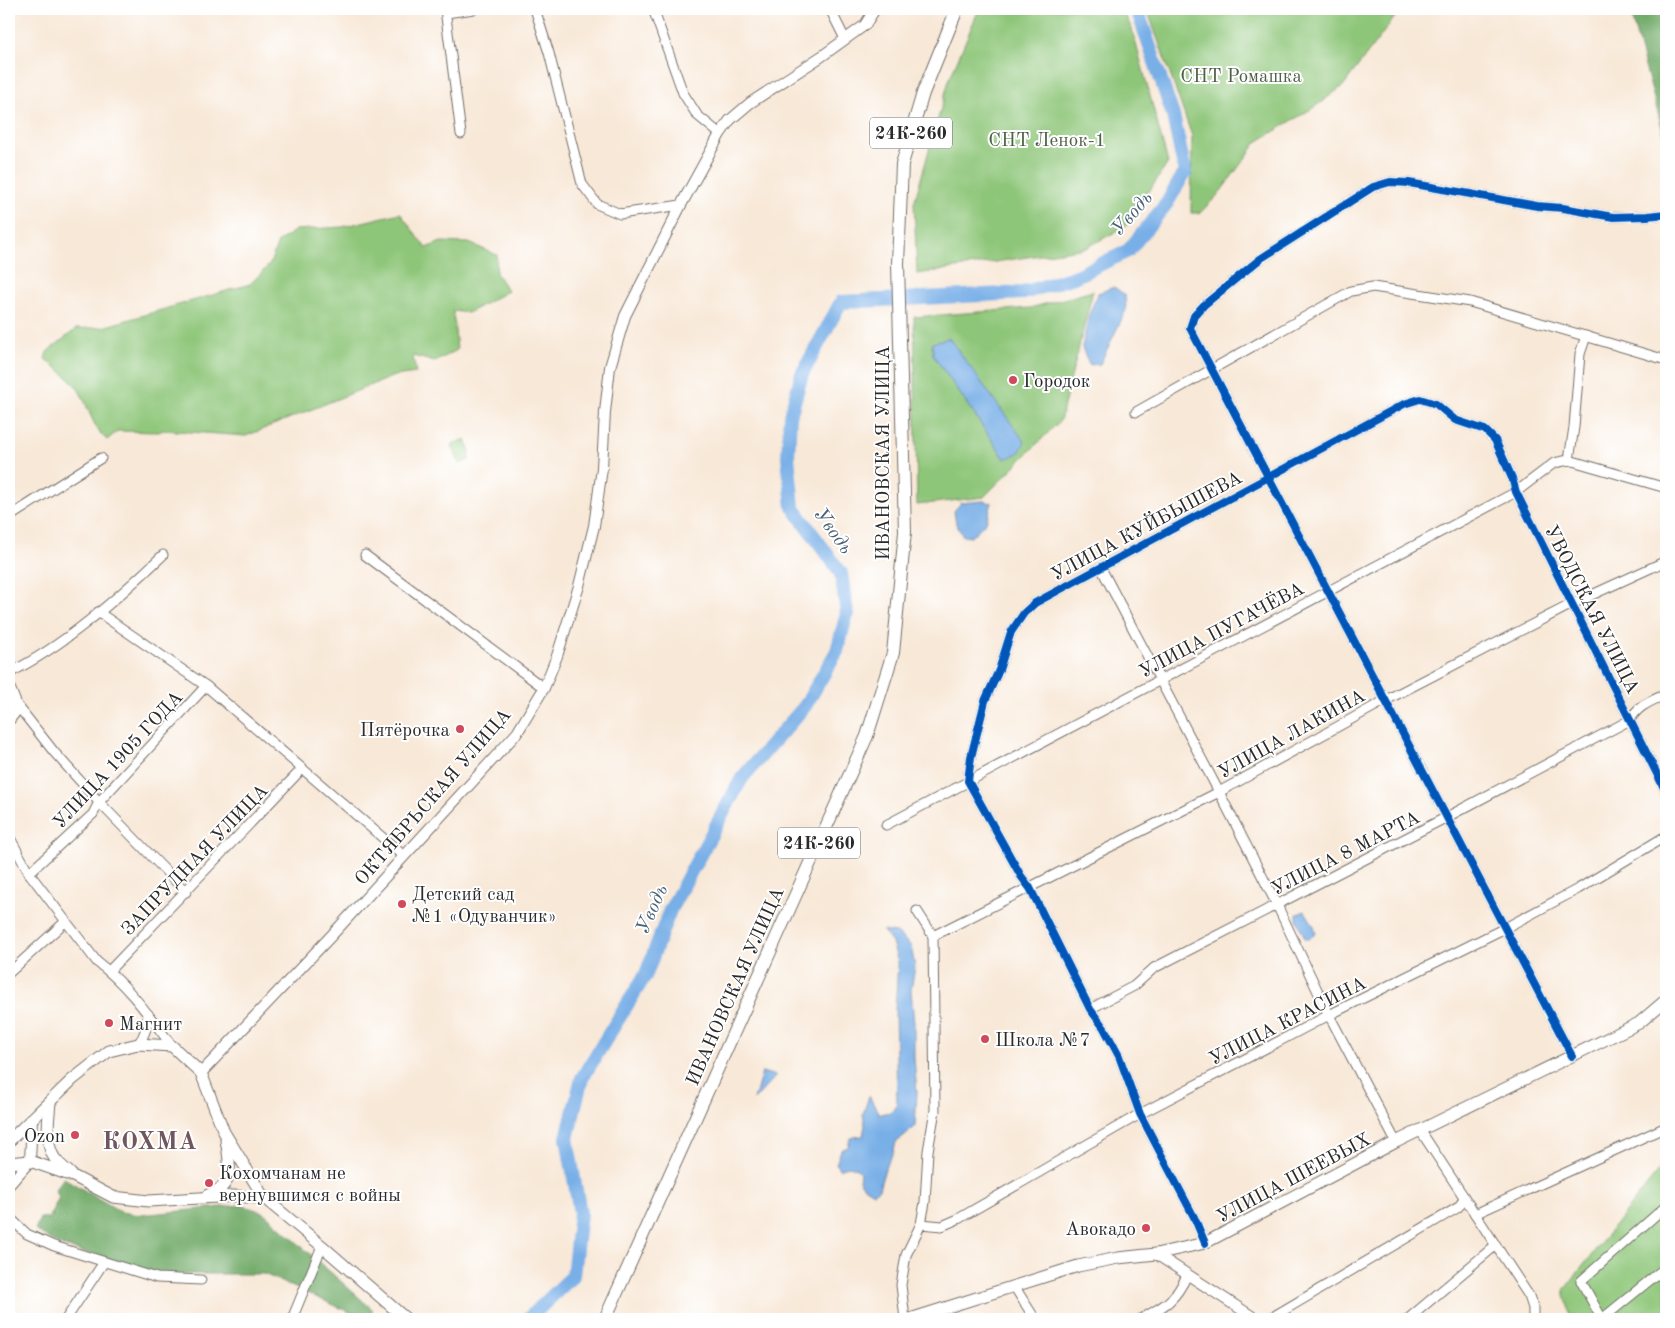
<svg xmlns="http://www.w3.org/2000/svg" width="1675" height="1328" font-family="'Old Standard TT',serif">
	<style>
		.green { fill: #8ec679; stroke: #5c7852 }
		.forest { fill: #72ab69; stroke: #4e6b4a }
		.water { fill: #78afe7; stroke: #526d89 }
		.lines { fill: none; stroke-linecap: round; stroke-linejoin: round }
		.river { stroke: #78afe7; stroke-width: 14 }
		.minor-casing { stroke: #736d67; stroke-width: 11 }
		.tertiary-casing { stroke: #736d67; stroke-width: 12 }
		.secondary-casing { stroke: #736d67; stroke-width: 13 }
		.primary-casing { stroke: #736d67; stroke-width: 14 }
		.minor { stroke: #fff; stroke-width: 9 }
		.tertiary { stroke: #fff; stroke-width: 10 }
		.secondary { stroke: #fff; stroke-width: 11 }
		.primary { stroke: #fff; stroke-width: 12 }
		.cycleway-casing { stroke: #fff; stroke-width: 11 }
		.cycleway { stroke: #0057b8; stroke-width: 8 }
		.poi-dot { fill: #d1495b; stroke: #fff; stroke-width: 2 }
		.labels { text-anchor: middle; stroke-width: 4; stroke-linejoin: round; paint-order: stroke }
		.shield { fill: #fff; stroke: #6b6b6b; stroke-width: 1 }
		.shield-label { font-size: 18px; font-weight: bold; fill: #2b2b2b }
		.park-label { font-size: 19px; fill: #4e6146; stroke: #fff }
		.poi-label { font-size: 19px; fill: #2b2b2b; stroke: #fff; text-anchor: start }
		.street-label { font-size: 19px; fill: #2b2b2b; stroke: #fff }
		.water-label { font-size: 20px; font-style: italic; fill: #4a6076; stroke: #fff }
		.district-label { font-size: 24px; font-weight: bold; letter-spacing: 1px; fill: #71565f; stroke: #fff }
	</style>
	<rect width="100%" height="100%" fill="#fff"/>
	<filter id="ink" filterUnits="userSpaceOnUse"><feTurbulence type="fractalNoise" baseFrequency=".02" numOctaves="2"/><feDisplacementMap in="SourceGraphic" scale="10" xChannelSelector="R" yChannelSelector="G"/><feConvolveMatrix kernelMatrix="1 2 1 2 8 2 1 2 1" color-interpolation-filters="sRGB"/></filter>
	<filter id="wash" filterUnits="userSpaceOnUse"><feTurbulence type="fractalNoise" baseFrequency=".0096" numOctaves="4" result="noise"/><feDisplacementMap in="SourceGraphic" scale="20" xChannelSelector="R" yChannelSelector="G"/><feGaussianBlur stdDeviation="1.12" result="paint"/><feColorMatrix in="noise" values="0 0 0 0 0 0 0 0 0 0 0 0 0 0 0 0 0 1.4 0 .05"/><feComposite in="paint" operator="in"/></filter>
	<g filter="url(#wash)">
		<rect width="100%" height="100%" fill="#f8e8d7"/>
		<g class="green">
			<polygon points="979,9 1122,9 1132,29 1168,163 1126,226 1086,248 917,274 914,203 949,80"/>
			<polygon points="1147,9 1401,9 1343,86 1316,106 1257,142 1218,195 1200,213 1191,213 1192,136"/>
			<path d="M 400,213 L 426,248 L 441,242 L 469,243 L 497,255 L 496,273 L 508,291 L 468,313 L 453,311 L 457,350 L 435,362 L 413,356 L 416,373 L 394,376 L 246,436 L 163,430 L 159,432 L 118,431 L 107,440 C 93,429 89,408 80,392 C 73,380 57,368 45,359 L 47,352 L 76,329 L 103,327 L 250,284 L 270,264 L 278,242 L 296,230 L 342,227 Z"/>
			<polygon points="1093,291 1060,421 984,497 917,505 914,317 1030,308"/>
			<polygon points="466,439 470,452 469,460 459,464 452,444"/>
			<polygon points="1666,1161 1666,1319 1571,1319 1564,1290"/>
		</g>
		<g class="forest">
			<polygon points="1629,9 1666,9 1666,142"/>
			<polygon points="64,1178 121,1212 140,1215 241,1205 263,1212 373,1310 365,1319 264,1274 153,1274 59,1245 35,1230 40,1218 49,1218 59,1197 55,1189"/>
		</g>
		<g class="water">
			<polygon points="1114,287 1125,295 1126,310 1100,364 1089,365 1082,347 1089,315 1098,293"/>
			<polygon points="949,338 1025,442 1019,453 1005,459 933,355 932,343"/>
			<polygon points="983,501 992,503 986,522 971,537 963,536 956,524 954,511 961,503"/>
			<polygon points="1305,911 1314,926 1316,933 1309,939 1305,938 1297,920 1297,914"/>
			<path d="M 883,931 L 897,933 L 911,946 L 915,967 L 911,990 L 914,1023 L 914,1058 L 917,1093 L 915,1127 L 896,1142 L 893,1153 L 886,1165 L 879,1189 L 873,1193 L 865,1188 L 859,1181 L 860,1172 C 853,1165 848,1165 839,1169 L 836,1164 L 841,1150 L 848,1147 L 850,1139 L 854,1137 L 863,1136 L 865,1125 L 863,1114 L 869,1096 L 879,1114 L 891,1112 L 897,1103 L 895,1010 L 898,962 L 892,943 Z"/>
			<polygon points="762,1072 776,1076 754,1100"/>
		</g>
		<g class="lines">
			<polyline class="river" points="528,1319 573,1276 580,1213 567,1138 582,1078 646,974 670,910 742,778 805,706 837,651 847,613 841,573 793,507 788,457 790,416 802,374 841,302 1023,293 1074,277 1128,251 1167,203 1185,172 1173,115 1137,9"/>
		</g>
	</g>
	<g filter="url(#ink)">
		<g class="lines">
			<defs>
				<g id="minor">
					<polyline points="445,9 461,134"/>
					<polyline points="535,9 549,53 582,184 597,204 620,214 681,205"/>
					<polyline points="653,9 683,93 697,115 720,134"/>
					<polyline points="830,9 845,39"/>
					<polyline points="446,13 474,9"/>
					<polyline points="1136,412 1351,291 1373,287 1470,302 1666,360"/>
					<polyline points="1569,460 1574,427 1580,354 1586,336"/>
					<polyline points="9,517 101,458"/>
					<polyline points="365,555 544,688"/>
					<polyline points="1101,568 1219,792 1277,905 1329,1015 1396,1142"/>
					<polyline points="98,612 206,686 404,856"/>
					<path d="M 9,673 C 64,646 118,598 163,555"/>
					<polyline points="9,685 17,705 54,752 99,802 186,892"/>
					<polyline points="9,721 16,712 17,705"/>
					<polyline points="886,825 1516,492 1554,463 1569,460 1666,488"/>
					<path d="M 9,836 L 29,873 L 97,962 C 127,984 150,1017 172,1046"/>
					<polyline points="29,873 93,814 99,802 206,686"/>
					<polyline points="933,936 1219,792 1386,700 1572,604 1666,561"/>
					<polyline points="109,971 302,769"/>
					<polyline points="9,973 66,921"/>
					<path d="M 1090,1009 L 1134,986 L 1154,968 L 1447,817 L 1630,720 C 1638,705 1652,701 1666,694"/>
					<path d="M 138,1044 C 146,1034 147,1026 148,1014"/>
					<polyline points="1572,1056 1190,328 1194,316 1204,305 1260,259 1373,187 1390,182 1409,183 1537,206 1563,208 1613,217 1647,216 1666,214"/>
					<polyline points="1420,1130 1529,1296 1533,1308 1533,1318"/>
					<polyline points="1475,1214 1666,1127"/>
					<polyline points="9,1217 27,1234 54,1246 157,1278 201,1280"/>
					<polyline points="921,1224 942,1226 958,1219 1140,1114 1329,1015 1505,928 1578,889 1666,836"/>
					<polyline points="1205,1243 1194,1217 1140,1114 1119,1056 1104,1028 1090,1009 1030,888 1021,876 968,781 971,757 985,701 999,670 1011,632 1024,613 1035,603 1404,404 1420,399 1436,404 1455,420 1485,430 1495,440 1512,478 1516,492 1666,792"/>
					<polyline points="1014,1286 1035,1319"/>
					<polyline points="66,1319 104,1262"/>
					<polyline points="292,1319 322,1246"/>
					<polyline points="905,1319 901,1285 906,1255 921,1224 925,1202 928,1151 935,1110 933,936 917,911"/>
					<path d="M 1141,1319 C 1165,1306 1176,1300 1187,1275"/>
					<polyline points="1269,1319 1457,1208 1461,1204 1464,1197"/>
					<polyline points="1408,1319 1496,1245"/>
					<polyline points="1602,1319 1581,1281 1666,1206"/>
					<polyline points="1602,1319 1666,1267"/>
				</g>
				<g id="tertiary">
					<polyline points="201,1073 331,936 517,733 544,688 557,656 579,586 594,526 602,468 605,412 610,367 625,316 681,205 720,134 730,120 750,103 822,56 865,25 875,9"/>
					<polyline points="9,1185 30,1161 32,1119"/>
					<polyline points="1156,1254 1256,1319"/>
				</g>
				<g id="secondary">
					<path d="M 50,1101 C 49,1119 44,1143 55,1159 C 59,1164 65,1169 70,1173"/>
					<polyline points="9,1141 72,1080 109,1051 138,1044 172,1046 201,1073 224,1132 264,1198 322,1246 406,1319"/>
					<polyline points="9,1163 30,1161 73,1176 113,1197 149,1201 234,1196 264,1198"/>
					<path d="M 208,1195 C 236,1186 230,1163 226,1140"/>
					<polyline points="910,1319 1078,1266 1118,1258 1156,1254 1205,1243 1396,1142 1639,1023 1666,1000"/>
				</g>
				<polyline id="primary" points="605,1319 867,736 893,653 905,532 898,264 902,164 923,93 957,9"/>
			</defs>
			<use href="#minor" class="minor-casing"/>
			<use href="#tertiary" class="tertiary-casing"/>
			<use href="#secondary" class="secondary-casing"/>
			<use href="#primary" class="primary-casing"/>
			<use href="#minor" class="minor"/>
			<use href="#tertiary" class="tertiary"/>
			<use href="#secondary" class="secondary"/>
			<use href="#primary" class="primary"/>
			<defs>
				<g id="cycleway">
					<polyline points="1572,1056 1190,328 1194,316 1204,305 1260,259 1373,187 1390,182 1409,183 1537,206 1563,208 1613,217 1647,216 1666,214"/>
					<polyline points="1205,1243 1194,1217 1140,1114 1119,1056 1104,1028 1090,1009 1030,888 1021,876 968,781 971,757 985,701 999,670 1011,632 1024,613 1035,603 1404,404 1420,399 1436,404 1455,420 1485,430 1495,440 1512,478 1516,492 1666,792"/>
				</g>
			</defs>
			<use href="#cycleway" class="cycleway-casing"/>
			<use href="#cycleway" class="cycleway"/>
		</g>
	</g>
	<g class="poi-dot">
		<circle cx="1013" cy="380" r="5"/>
		<circle cx="460" cy="729" r="5"/>
		<circle cx="402" cy="904" r="5"/>
		<circle cx="109" cy="1023" r="5"/>
		<circle cx="985" cy="1039" r="5"/>
		<circle cx="75" cy="1135" r="5"/>
		<circle cx="209" cy="1183" r="5"/>
		<circle cx="1146" cy="1228" r="5"/>
	</g>
	<g class="labels">
		<g class="shield">
			<rect x="870" y="117.5" width="82" height="31" rx="4"/>
			<rect x="778" y="827.5" width="82" height="31" rx="4"/>
		</g>
		<g class="shield-label">
			<text x="911" y="139">24К-260</text>
			<text x="819" y="849">24К-260</text>
		</g>
		<g class="park-label">
			<text x="1241" y="82">СНТ Ромашка</text>
			<text x="1047" y="146">СНТ Ленок-1</text>
		</g>
		<g class="poi-label">
			<text x="1023" y="387">Городок</text>
			<text x="450" y="736" text-anchor="end">Пятёрочка</text>
			<text x="412" y="900">Детский сад<tspan x="412" dy="22">№1 «Одуванчик»</tspan></text>
			<text x="119" y="1030">Магнит</text>
			<text x="995" y="1046">Школа №7</text>
			<text x="65" y="1142" text-anchor="end">Ozon</text>
			<text x="219" y="1179">Кохомчанам не<tspan x="219" dy="22">вернувшимся с войны</tspan></text>
			<text x="1136" y="1235" text-anchor="end">Авокадо</text>
		</g>
		<g class="street-label">
			<text transform="translate(882 453) rotate(-90)" y="7">ИВАНОВСКАЯ УЛИЦА</text>
			<text transform="translate(1146 525) rotate(-28)" y="7">УЛИЦА КУЙБЫШЕВА</text>
			<text transform="translate(1593 609) rotate(63)" y="7">УВОДСКАЯ УЛИЦА</text>
			<text transform="translate(1221 629) rotate(-28)" y="7">УЛИЦА ПУГАЧЁВА</text>
			<text transform="translate(1291 733) rotate(-29)" y="7">УЛИЦА ЛАКИНА</text>
			<text transform="translate(117 759) rotate(-47)" y="7">УЛИЦА 1905 ГОДА</text>
			<text transform="translate(432 796) rotate(-49)" y="7">ОКТЯБРЬСКАЯ УЛИЦА</text>
			<text transform="translate(1345 852) rotate(-27)" y="7">УЛИЦА 8 МАРТА</text>
			<text transform="translate(194 859) rotate(-46)" y="7">ЗАПРУДНАЯ УЛИЦА</text>
			<text transform="translate(734 986) rotate(-66)" y="7">ИВАНОВСКАЯ УЛИЦА</text>
			<text transform="translate(1287 1020) rotate(-27)" y="7">УЛИЦА КРАСИНА</text>
			<text transform="translate(1293 1177) rotate(-28)" y="7">УЛИЦА ШЕЕВЫХ</text>
		</g>
		<g class="water-label">
			<text transform="translate(1131 213) rotate(-49)" y="7">Уводь</text>
			<text transform="translate(834 530) rotate(54)" y="7">Уводь</text>
			<text transform="translate(651 909) rotate(-66)" y="7">Уводь</text>
		</g>
		<g class="district-label">
			<text x="150" y="1149">КОХМА</text>
		</g>
	</g>
	<rect width="1675" height="1328" fill="none" stroke="#fff" stroke-width="30"/>
</svg>
